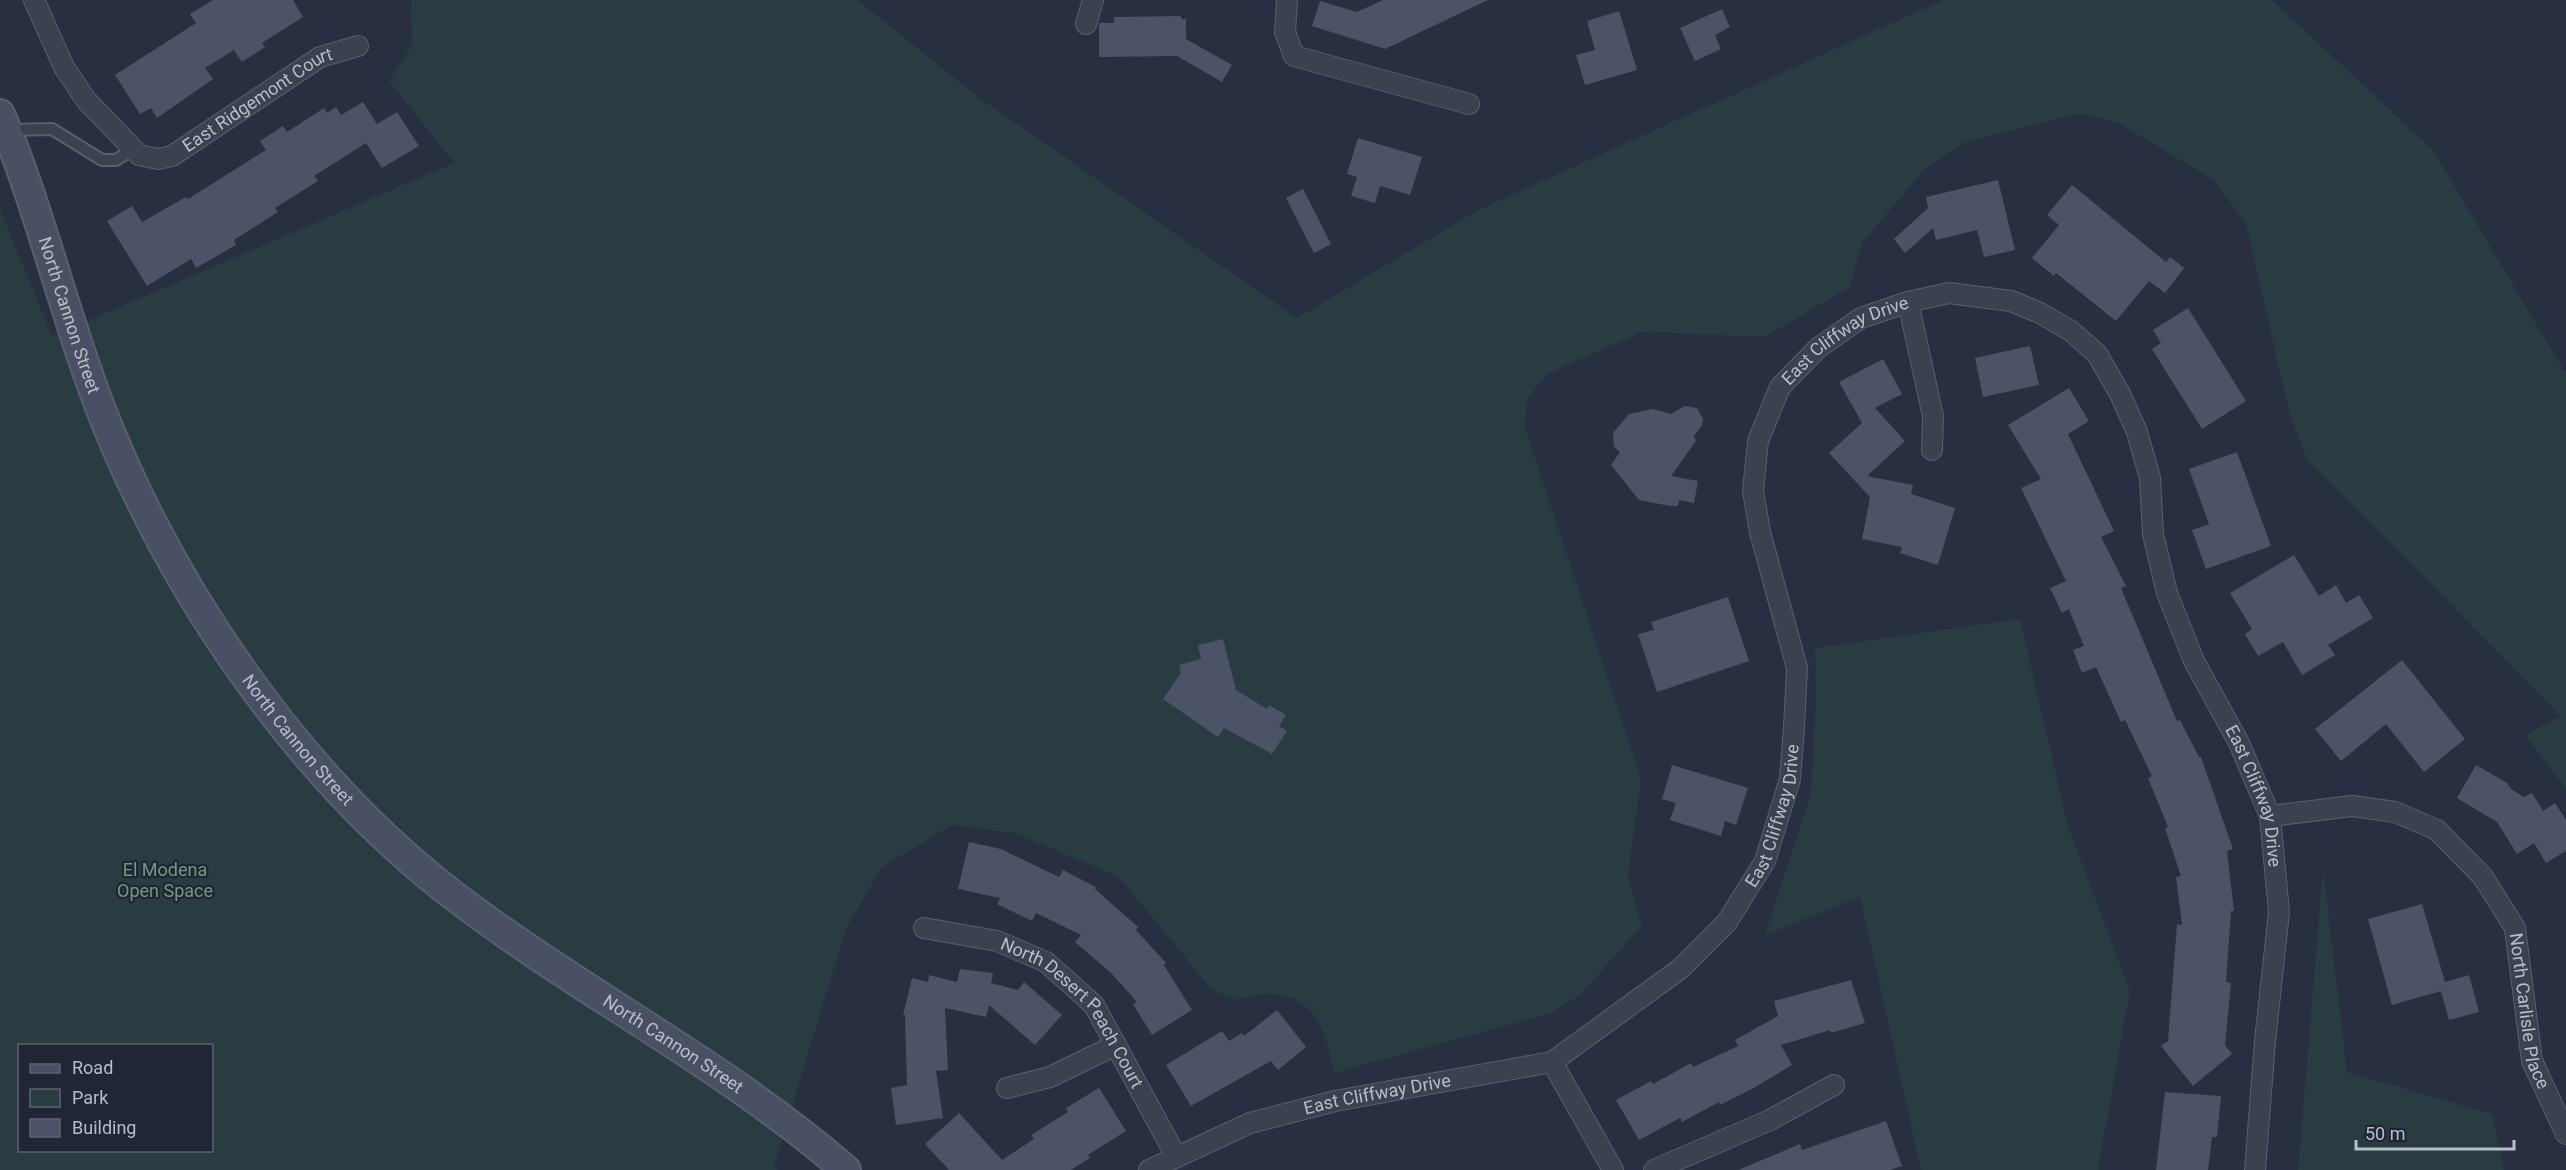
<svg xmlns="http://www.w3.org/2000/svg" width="2566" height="1170" font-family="Roboto,sans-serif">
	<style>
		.green { fill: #293c41; fill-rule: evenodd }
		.building { fill: #4c5367 }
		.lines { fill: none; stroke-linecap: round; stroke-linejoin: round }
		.service-casing { stroke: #595f6e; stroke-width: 14 }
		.minor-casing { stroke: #595f6e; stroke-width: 22 }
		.secondary-casing { stroke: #595f6e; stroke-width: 32 }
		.service { stroke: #3c4150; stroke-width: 10 }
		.minor { stroke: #3c4150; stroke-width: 20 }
		.secondary { stroke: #4a5063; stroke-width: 28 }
		.labels { text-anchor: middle; stroke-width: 4.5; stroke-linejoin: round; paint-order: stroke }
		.street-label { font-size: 18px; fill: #b8bdcb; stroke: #202636 }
		.park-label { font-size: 18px; fill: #719a80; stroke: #202636 }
	</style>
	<rect width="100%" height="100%" fill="#272f40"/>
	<g class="green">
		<path d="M 411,0 L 858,0 L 978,97 L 1297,318 L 1478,210 L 1943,0 L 2272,0 L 2433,150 L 2566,374 L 2566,789 L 2525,735 L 2561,716 L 2307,459 L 2290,416 L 2246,224 L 2214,180 L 2120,124 L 2082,113 L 1963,143 L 1925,169 L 1862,243 L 1850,287 L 1765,337 L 1642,332 L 1547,374 L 1528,398 L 1524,425 L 1641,778 L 1628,877 L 1642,926 L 1580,995 L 1549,1014 L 1334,1073 C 1330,1058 1328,1041 1321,1027 C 1305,992 1269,988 1237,1000 L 1212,990 L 1119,877 L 1014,833 L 952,825 L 882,867 L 846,929 L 774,1166 L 778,1170 L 0,1170 L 0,209 L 52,336 L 454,163 L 389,81 L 412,45 ZM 20,1046 L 212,1046 L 212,1150 L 20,1150 Z"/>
		<polygon points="2020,619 2068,826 2130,991 2098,1170 1921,1170 1860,897 1765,935 1811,793 1816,698 1815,648"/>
		<polygon points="2323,868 2347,1072 2492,1114 2504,1170 2298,1170"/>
	</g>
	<g class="building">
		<polygon points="213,0 293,0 303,17 262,43 265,47 242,62 234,50 205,68 213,79 157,118 151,108 140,114 115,75 196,23 190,14"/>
		<polygon points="1383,0 1488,0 1385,49 1312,26 1320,1 1357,12"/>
		<polygon points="1722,9 1730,27 1715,35 1721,49 1695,61 1680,28"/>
		<polygon points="1619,11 1637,70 1585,85 1576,55 1595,50 1587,21"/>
		<polygon points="1181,16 1181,19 1186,19 1186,39 1232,65 1222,82 1177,56 1099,57 1099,23 1114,23 1114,17"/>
		<polygon points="363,102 377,124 397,112 419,146 382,168 366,143 314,176 318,181 275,208 278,212 234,240 236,245 196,268 191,259 147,286 107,221 132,206 142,222 186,197 188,199 266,150 260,141 283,126 287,132 324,108 327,113 336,107 341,115"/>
		<polygon points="1358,138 1422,157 1410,195 1380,186 1375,203 1351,196 1357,177 1347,174"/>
		<polygon points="1998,180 2015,250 1984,257 1977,230 1936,240 1933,228 1905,253 1894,239 1928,208 1926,197"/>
		<polygon points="2072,185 2166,262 2170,257 2184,268 2165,293 2149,281 2116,321 2056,273 2054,276 2032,258 2059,225 2047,215"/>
		<polygon points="1303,189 1331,244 1314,253 1286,198"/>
		<polygon points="2188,308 2246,401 2202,429 2152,349 2161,343 2153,330"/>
		<polygon points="2030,346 2039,385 1983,397 1975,358"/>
		<polygon points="1883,359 1902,394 1875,408 1905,441 1867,476 1913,485 1911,494 1955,508 1938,565 1900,553 1902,547 1862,539 1870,497 1829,453 1862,423 1839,382"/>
		<polygon points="2069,388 2089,421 2068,434 2114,531 2101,537 2126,586 2121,588 2177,721 2180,720 2199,757 2201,757 2233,849 2227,851 2234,911 2231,911 2226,982 2231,983 2225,1045 2232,1054 2193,1086 2161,1046 2168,1041 2177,924 2182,925 2176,877 2181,876 2165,828 2168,827 2148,778 2152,776 2125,720 2121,722 2096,667 2082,673 2073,650 2084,646 2069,609 2062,613 2050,588 2066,581 2021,488 2041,479 2008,425"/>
		<polygon points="1685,406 1697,408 1703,419 1702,425 1694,436 1696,441 1671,476 1698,481 1694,503 1679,500 1678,506 1670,506 1639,500 1611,465 1620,452 1614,447 1613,433 1629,414 1653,409 1671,414"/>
		<polygon points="2237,452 2271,546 2206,569 2192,530 2209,524 2189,469"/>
		<polygon points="2294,555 2319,596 2336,585 2346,603 2359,595 2373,618 2328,645 2335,655 2302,675 2283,642 2258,656 2245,634 2252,629 2230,593"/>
		<polygon points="1728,597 1749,661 1657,692 1638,634 1654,630 1651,622"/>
		<polygon points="1223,639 1236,690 1267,709 1269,705 1286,715 1279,726 1287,731 1272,754 1224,728 1218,737 1163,699 1181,673 1179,665 1201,659 1198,645"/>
		<polygon points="2402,660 2465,739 2424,772 2386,724 2341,761 2315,729"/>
		<polygon points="1672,765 1748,788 1736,825 1725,821 1721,836 1670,820 1676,803 1662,799"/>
		<polygon points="2476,765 2507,783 2511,789 2524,797 2532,793 2543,811 2555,803 2566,820 2566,851 2546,863 2534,843 2517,854 2497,822 2457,798"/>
		<polygon points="969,842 1001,849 1059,877 1063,870 1096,887 1095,889 1138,927 1136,930 1166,963 1164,965 1192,1010 1152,1035 1133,1004 1137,1002 1111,973 1075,942 1081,935 1036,913 1032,921 997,904 1000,898 958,889"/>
		<polygon points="2422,904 2445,982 2469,975 2479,1012 2449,1020 2441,991 2392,1005 2368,919"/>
		<polygon points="960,969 993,973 991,983 1018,990 1024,982 1062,1015 1035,1045 989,1005 986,1017 945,1008 948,1070 936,1071 943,1118 896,1125 891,1088 907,1085 905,1015 903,1015 912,978 928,982 929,975 957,982"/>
		<polygon points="1851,980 1865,1023 1831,1033 1830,1030 1781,1045 1792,1065 1752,1089 1720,1105 1719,1102 1682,1122 1680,1118 1639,1140 1616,1100 1651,1081 1653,1084 1691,1063 1693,1067 1738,1046 1735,1040 1778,1016 1774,1001"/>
		<polygon points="1277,1010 1306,1047 1278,1070 1271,1061 1191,1106 1166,1065 1222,1031 1229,1041 1242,1033 1244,1036"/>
		<polygon points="1099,1088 1126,1131 1088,1155 1090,1158 1071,1170 949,1170 925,1144 959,1113 1002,1160 1034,1139 1031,1135 1068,1112 1066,1108"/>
		<polygon points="2165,1092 2221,1096 2217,1137 2212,1137 2208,1170 2156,1170"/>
		<polygon points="1886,1121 1902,1166 1890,1170 1738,1170 1800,1144 1802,1150"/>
	</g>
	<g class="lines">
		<defs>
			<polyline id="service" points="10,130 52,129 102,160 116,160 132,150"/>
			<g id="minor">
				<path id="s1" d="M 34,0 L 64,67 L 86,100 L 139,155 L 158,159 L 172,156 L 320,57 L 358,46"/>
				<polyline points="1287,0 1285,32 1294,56 1469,104"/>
				<polyline points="1086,24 1093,0"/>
				<polyline points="1908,302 1933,416 1932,450"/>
				<path id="s2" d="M 2270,816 L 2352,806 L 2395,812 L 2437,830 L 2483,877 L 2515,928 L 2532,1061 L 2566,1134"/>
				<path id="s3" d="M 924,928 L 997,941 L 1046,962 L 1094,1005 L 1176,1156"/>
				<polyline points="1552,1062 1613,1170"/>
				<polyline points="1007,1088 1050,1077 1116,1045"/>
				<path id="s4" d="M 1149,1170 L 1250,1123 L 1335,1101 L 1552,1062 L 1680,969 L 1727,922 L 1765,861 L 1790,779 L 1794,728 L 1797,668 L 1760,532 L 1753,491 L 1758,441 L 1780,387 L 1818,348 L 1861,318 L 1908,302 L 1949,293 L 2011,301 L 2040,313 L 2071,331 L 2097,354 L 2120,394 L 2137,432 L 2150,478 L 2153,534 L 2167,593 L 2194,661 L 2239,743 L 2270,816 L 2279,912 L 2265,1041 L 2255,1170"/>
				<polyline points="1654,1170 1770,1120 1834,1085"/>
			</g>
			<g id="secondary">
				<path id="s5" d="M 0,114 C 40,209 63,311 100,407 C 170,588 295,772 449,892 C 577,991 723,1063 846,1170"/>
			</g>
		</defs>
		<use href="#service" class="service-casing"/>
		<use href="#minor" class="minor-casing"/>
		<use href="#secondary" class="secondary-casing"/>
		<use href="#service" class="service"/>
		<use href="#minor" class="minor"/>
		<use href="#secondary" class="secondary"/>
	</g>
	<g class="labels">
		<g class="street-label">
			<text dy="6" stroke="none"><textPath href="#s1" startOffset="326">East Ridgemont Court</textPath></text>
			<text dy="6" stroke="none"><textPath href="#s5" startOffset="213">North Cannon Street</textPath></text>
			<text dy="6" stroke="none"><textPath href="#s4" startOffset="1286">East Cliffway Drive</textPath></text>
			<text dy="6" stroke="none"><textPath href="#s5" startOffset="699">North Cannon Street</textPath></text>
			<text dy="6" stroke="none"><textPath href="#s4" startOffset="2042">East Cliffway Drive</textPath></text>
			<text dy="6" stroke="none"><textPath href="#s4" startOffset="762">East Cliffway Drive</textPath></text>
			<text dy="6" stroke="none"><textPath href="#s2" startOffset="382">North Carlisle Place</textPath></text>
			<text dy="6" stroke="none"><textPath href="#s3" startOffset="182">North Desert Peach Court</textPath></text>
			<text dy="6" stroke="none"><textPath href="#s5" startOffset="1185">North Cannon Street</textPath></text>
			<text dy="6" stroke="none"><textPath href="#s4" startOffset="242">East Cliffway Drive</textPath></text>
		</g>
		<g class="park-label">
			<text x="165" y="876">El Modena<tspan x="165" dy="21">Open Space</tspan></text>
		</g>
	</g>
	<rect x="18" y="1044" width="195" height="108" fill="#202636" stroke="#5d6272" stroke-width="1.5"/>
	<rect x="30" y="1064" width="30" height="9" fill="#4a5063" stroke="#5d6272" stroke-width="1.5"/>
	<text x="72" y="1074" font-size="18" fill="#b8bdcb">Road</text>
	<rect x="30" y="1089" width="30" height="18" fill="#293c41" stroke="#5d6272" stroke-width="1.5"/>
	<text x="72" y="1104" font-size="18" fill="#b8bdcb">Park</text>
	<rect x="30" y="1119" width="30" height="18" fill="#4c5367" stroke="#5d6272" stroke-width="1.5"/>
	<text x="72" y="1134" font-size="18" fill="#b8bdcb">Building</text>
	<path d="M2356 1140v9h158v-9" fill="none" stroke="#b8bdcb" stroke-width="3"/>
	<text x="2365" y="1140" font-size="18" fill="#b8bdcb" stroke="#202636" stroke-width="4.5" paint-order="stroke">50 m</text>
</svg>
